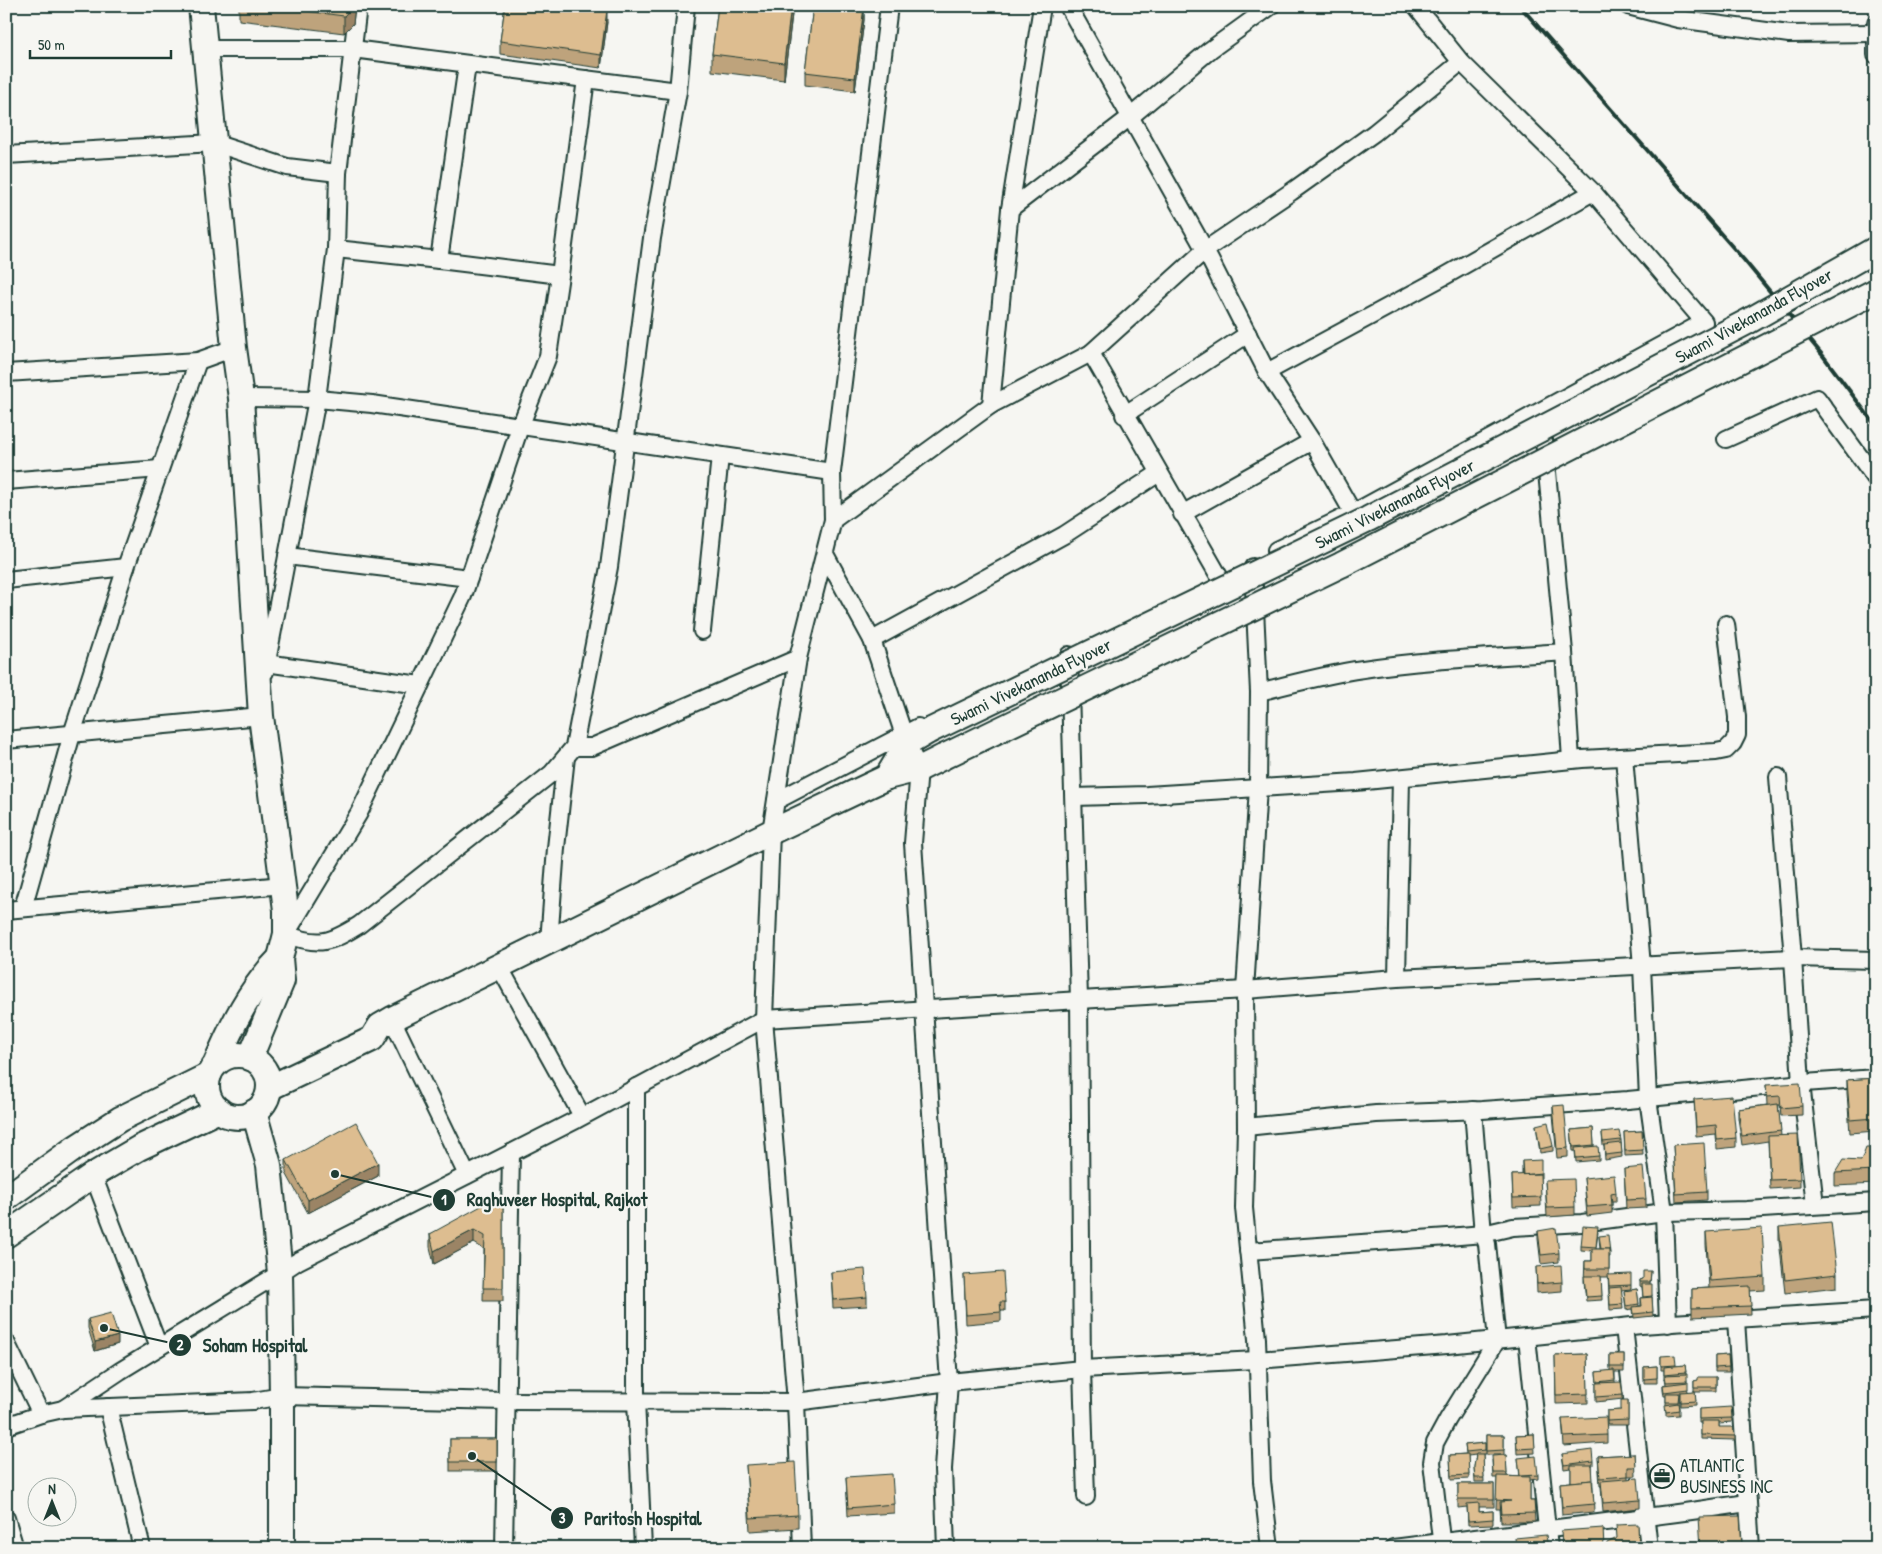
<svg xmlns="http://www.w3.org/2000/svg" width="1882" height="1554" font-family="'Patrick Hand',sans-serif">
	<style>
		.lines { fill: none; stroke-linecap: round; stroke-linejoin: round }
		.street-casing { stroke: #1f3d34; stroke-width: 20 }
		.secondary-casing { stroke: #1f3d34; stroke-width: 28 }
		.street { stroke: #f6f6f2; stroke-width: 16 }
		.secondary { stroke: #f6f6f2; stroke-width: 24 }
		.rail { stroke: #1f3d34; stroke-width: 4 }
		.secondary-bridge-casing { stroke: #1f3d34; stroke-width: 28; stroke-linecap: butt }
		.secondary-bridge { stroke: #f6f6f2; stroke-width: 24 }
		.wall { fill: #bea37c; stroke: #1f3d34 }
		.shaded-wall { fill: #9b8465; stroke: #1f3d34 }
		.building { fill: #ddbd90; stroke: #1f3d34 }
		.labels { text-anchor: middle; stroke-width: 4.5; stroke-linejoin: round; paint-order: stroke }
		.street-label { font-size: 18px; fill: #1f3d34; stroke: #f6f6f2 }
		.poi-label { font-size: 18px; fill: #1f3d34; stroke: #f6f6f2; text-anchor: start }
		.leader { fill: none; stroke: #1f3d34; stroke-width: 2 }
		.callout-dot { fill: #1f3d34; stroke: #f6f6f2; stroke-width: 2 }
		.mark-label { font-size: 15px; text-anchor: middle; font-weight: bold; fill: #fff }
		.callout-label { font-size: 19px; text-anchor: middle; font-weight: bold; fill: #1f3d34; stroke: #f6f6f2; stroke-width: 4.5; stroke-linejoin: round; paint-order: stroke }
	</style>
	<rect width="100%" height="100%" fill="#f6f6f2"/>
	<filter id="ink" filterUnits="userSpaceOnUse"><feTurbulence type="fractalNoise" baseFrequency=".02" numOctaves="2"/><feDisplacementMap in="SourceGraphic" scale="10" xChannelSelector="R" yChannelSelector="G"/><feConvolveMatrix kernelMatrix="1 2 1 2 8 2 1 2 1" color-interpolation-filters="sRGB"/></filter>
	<g filter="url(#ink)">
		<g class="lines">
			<defs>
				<g id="street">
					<polyline points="1068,6 1205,250 1267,372 1312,441 1353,513"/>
					<polyline points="1628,6 1678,19 1789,34 1876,33"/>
					<polyline points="1876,23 1876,55"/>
					<polyline points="206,49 353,49 678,91"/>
					<path d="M 586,79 L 560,275 L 548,356 L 520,427 L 463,596 L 359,813 L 286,934 C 319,947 330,943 359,925 L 552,773 L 574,747 L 609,567 L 652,238 L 678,91 L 686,6"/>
					<polyline points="6,155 214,143 287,167 338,173"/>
					<polyline points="1010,209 1129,118 1210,50 1271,6"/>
					<polyline points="336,249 439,260 560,275"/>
					<polyline points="439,260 467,65"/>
					<polyline points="1091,353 1220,578"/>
					<polyline points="1267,372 1445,276 1593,192"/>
					<polyline points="6,373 198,361 234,348"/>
					<polyline points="241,398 317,399 372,404 832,472"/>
					<polyline points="991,405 1010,209 1042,6"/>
					<polyline points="1124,415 1248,334"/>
					<polyline points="1542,419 1564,652 1571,760"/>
					<polyline points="1726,439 1817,398 1876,479"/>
					<polyline points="6,481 160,469"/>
					<polyline points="1182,514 1312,441"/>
					<polyline points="833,520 991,405 1091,353 1205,250 1291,192 1374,133 1461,62"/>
					<polyline points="1276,550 1353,513 1704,322 1593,192 1461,62 1416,6"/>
					<polyline points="825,554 872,640 907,744 919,769 913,843 949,1382 943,1469 946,1548"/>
					<polyline points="287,556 469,578"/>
					<polyline points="1253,567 1259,692 1258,788 1245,990 1246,1127 1244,1208 1257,1339 1262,1481 1270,1548"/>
					<polyline points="6,580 126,567"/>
					<polyline points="702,631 720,456"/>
					<polyline points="872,640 1064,535 1159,473"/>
					<polyline points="1069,655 1079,999 1082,1369 1086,1497"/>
					<polyline points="266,663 420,685"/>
					<polyline points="265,672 317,399 336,249 338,173 358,6"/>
					<path d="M 1259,692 C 1294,683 1328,674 1363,669 C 1429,659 1497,657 1564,652"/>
					<polyline points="6,740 261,716"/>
					<polyline points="574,747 592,747 798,658"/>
					<polyline points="1624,757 1642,966 1648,1098 1664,1212 1668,1324"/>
					<polyline points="1778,777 1793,958 1801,1083 1815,1205"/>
					<polyline points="1074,797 1147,795 1356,782 1582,759 1716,752 1726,750 1733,743 1737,735 1737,717 1726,624"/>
					<polyline points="776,801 918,727"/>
					<polyline points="23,908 72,734 126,567 198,361"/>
					<polyline points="6,910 283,885"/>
					<polyline points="549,942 556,848 566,757"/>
					<polyline points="499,966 582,1116"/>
					<polyline points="1397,978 1401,778"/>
					<polyline points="392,1019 467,1175"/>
					<polyline points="636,1087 636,1401 643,1548"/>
					<polyline points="1246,1127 1376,1114 1482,1110 1628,1100 1804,1083 1876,1078"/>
					<polyline points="93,1175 159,1347"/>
					<polyline points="1248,1251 1448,1237 1483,1234 1513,1227 1582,1223 1664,1212 1747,1210 1876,1202"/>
					<polyline points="1736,1320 1751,1548"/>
					<polyline points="1624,1327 1649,1548"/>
					<polyline points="1527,1337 1549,1548"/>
					<polyline points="6,1342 41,1414"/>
					<polyline points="108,1407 142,1548"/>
					<polyline points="63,1409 120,1371 280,1273 298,1261 576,1120 764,1019 1245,990 1397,978 1793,958 1876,960"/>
					<polyline points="6,1426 41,1414 63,1409 253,1401 282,1396 506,1401 796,1402 949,1382 1082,1369 1257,1360 1447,1345 1641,1325 1876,1310"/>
					<polyline points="6,1518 15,1548"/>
					<polyline points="504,1548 511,1153"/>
					<polyline points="802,1548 796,1402 764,1019 771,832 798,658 833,520 832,472 889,6"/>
					<path d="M 1393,1548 C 1511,1533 1629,1521 1747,1503"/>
					<polyline points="1442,1548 1432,1462 1435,1443 1448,1419 1497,1340 1487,1244 1483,1234 1473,1110"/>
				</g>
				<g id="secondary">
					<polyline points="201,6 234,348 241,398 261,716 286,910 286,934 280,958 282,981 250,1058"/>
					<polyline points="887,777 907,744 929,731"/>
					<circle cx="238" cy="1086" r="31"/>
					<path d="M 216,1063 C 232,1025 250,988 280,958"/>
					<polyline points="269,1088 372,1039 380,1026 392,1019 771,832 887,777 919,769 943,757"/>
					<polyline points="254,1112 269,1165 280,1273 282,1396 282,1548"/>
					<polyline points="6,1198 75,1148 120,1119 209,1075"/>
					<polyline points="6,1235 93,1175 139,1148 219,1110"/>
				</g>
			</defs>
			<use href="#street" class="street-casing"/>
			<use href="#secondary" class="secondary-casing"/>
			<use href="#street" class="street"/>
			<use href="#secondary" class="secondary"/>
			<polyline class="rail" points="1520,6 1744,260 1824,357 1876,426"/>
			<defs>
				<g id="secondary-bridge">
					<polyline points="929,731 1368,519 1747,322 1876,249"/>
					<polyline points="943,757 1341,565 1876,291"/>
				</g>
			</defs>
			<use href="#secondary-bridge" class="secondary-bridge-casing"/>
			<use href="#secondary-bridge" class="secondary-bridge"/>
		</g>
		<g class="wall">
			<polygon points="239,6 355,6 353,24 344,33 239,20"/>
			<polygon points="505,6 597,6 597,8 607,22 601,68 500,54 500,41"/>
			<polygon points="718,6 793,6 784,80 712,71 712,54"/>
			<polygon points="813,6 876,6 875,9 864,8 864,20 855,91 805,85 805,72"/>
			<polygon points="1876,1078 1876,1131 1850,1133 1847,1093 1847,1080"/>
			<polygon points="1766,1085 1802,1106 1802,1115 1781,1116 1780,1105 1778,1105 1781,1136 1800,1179 1800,1187 1770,1189 1768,1141 1742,1145 1738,1118 1738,1109 1767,1105"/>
			<polygon points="1694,1099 1736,1138 1736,1147 1717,1149 1716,1134 1696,1136"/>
			<polygon points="1553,1106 1568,1148 1568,1157 1557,1158 1553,1114"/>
			<polygon points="1536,1125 1553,1146 1553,1151 1540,1153"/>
			<polygon points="1593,1128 1594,1146 1599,1156 1599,1160 1576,1162 1575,1151 1573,1151 1571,1130"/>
			<polygon points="1642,1131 1643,1155 1625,1156 1624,1132"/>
			<polygon points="1602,1133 1621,1140 1622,1157 1605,1160 1604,1146 1603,1146"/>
			<polygon points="1673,1145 1707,1192 1707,1200 1676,1202"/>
			<polygon points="1876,1148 1876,1184 1835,1186 1835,1173 1861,1161"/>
			<polygon points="286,1160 378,1176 308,1213 286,1173"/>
			<polygon points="1522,1161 1541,1173 1541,1178 1540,1178 1541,1206 1513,1207 1512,1175 1522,1175"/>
			<polygon points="1624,1169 1646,1199 1646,1208 1626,1209"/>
			<polygon points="1584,1178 1616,1193 1616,1202 1612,1202 1612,1213 1587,1216"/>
			<polygon points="1545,1180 1575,1207 1575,1215 1547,1217"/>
			<polygon points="503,1205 503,1301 483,1301 484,1249 474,1243 434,1264 430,1247 430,1234"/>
			<polygon points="1779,1227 1837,1274 1837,1287 1785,1293 1779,1240"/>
			<polygon points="1538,1231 1559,1253 1559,1262 1541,1264 1538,1239"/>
			<polygon points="1598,1232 1596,1249 1600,1249 1599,1236 1610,1253 1610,1257 1609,1257 1609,1275 1631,1285 1631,1289 1621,1290 1623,1309 1610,1310 1608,1277 1601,1277 1602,1300 1586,1301 1584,1281 1585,1261 1592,1261 1592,1251 1581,1250 1581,1246"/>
			<polygon points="1706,1232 1765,1277 1765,1290 1750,1291 1751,1314 1692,1317 1692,1289 1709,1288 1706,1245"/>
			<polygon points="1536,1267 1562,1282 1562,1291 1537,1293"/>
			<polygon points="1651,1271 1650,1284 1652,1296 1653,1316 1634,1318 1633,1309 1626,1310 1624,1291 1637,1289 1639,1306 1641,1306 1641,1298 1643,1298 1642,1287 1640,1286 1640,1280 1643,1279"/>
			<polygon points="831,1272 867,1297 867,1306 833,1308"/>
			<polygon points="964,1275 1005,1302 1005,1311 1001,1311 1001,1321 966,1324"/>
			<polygon points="88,1319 118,1344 95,1351 88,1328"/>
			<polygon points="1587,1354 1588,1403 1556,1404 1555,1355"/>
			<polygon points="1610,1354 1624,1354 1624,1372 1615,1372 1615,1382 1623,1395 1623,1399 1596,1402 1596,1383 1597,1383 1596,1372 1610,1371"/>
			<polygon points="1728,1355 1729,1372 1715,1372 1715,1356"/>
			<polygon points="1661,1356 1676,1365 1676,1366 1685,1365 1688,1392 1695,1391 1696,1405 1680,1406 1680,1394 1679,1394 1679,1415 1666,1416 1666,1396 1664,1396 1663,1389 1663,1385 1666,1384 1665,1378 1664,1378 1664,1370 1661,1370"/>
			<polygon points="1657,1366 1657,1383 1644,1383 1644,1367"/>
			<polygon points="1716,1377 1716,1391 1694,1391 1694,1381"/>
			<polygon points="1628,1400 1628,1425 1607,1425 1607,1411 1621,1410"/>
			<polygon points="1699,1409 1732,1418 1732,1422 1719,1423 1719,1427 1735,1436 1735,1440 1701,1439 1701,1423 1699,1423"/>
			<polygon points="1562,1419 1607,1435 1607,1443 1564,1446"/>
			<polygon points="1534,1434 1535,1453 1517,1454 1516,1435"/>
			<rect x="1486" y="1435" width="18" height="20"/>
			<rect x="450" y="1439" width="47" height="32"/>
			<polygon points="1485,1443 1485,1454 1483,1454 1484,1482 1475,1482 1474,1467 1476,1455 1468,1456 1469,1479 1451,1480 1450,1455 1466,1454 1465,1445"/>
			<polygon points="1562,1454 1593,1461 1593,1465 1592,1465 1594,1512 1562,1515 1560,1483 1571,1482 1571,1468 1564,1469"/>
			<polygon points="1635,1454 1636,1476 1628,1476 1628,1478 1640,1500 1640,1508 1603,1512 1601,1486 1600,1486 1598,1456"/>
			<polygon points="1506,1455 1507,1476 1520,1477 1518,1458 1538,1475 1538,1479 1530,1480 1530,1501 1534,1501 1535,1522 1501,1522 1500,1509 1496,1509 1497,1478 1493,1478 1492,1460"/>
			<polygon points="746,1465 798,1515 798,1528 750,1531"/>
			<polygon points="846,1477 894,1504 894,1513 848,1516"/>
			<polygon points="1458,1484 1494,1484 1494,1507 1479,1507 1479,1512 1493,1511 1493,1524 1468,1525 1467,1507 1458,1508"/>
		</g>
		<g class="shaded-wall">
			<polygon points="353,6 355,6 353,24 344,33 344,16"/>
			<polygon points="791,6 793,6 784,80 784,63"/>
			<polygon points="864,7 864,20 855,91 855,78"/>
			<polygon points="607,10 607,22 601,68 601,55"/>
			<polygon points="378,1163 378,1176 308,1213 308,1200"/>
			<polygon points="474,1230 474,1243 434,1264 434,1251"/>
			<polygon points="118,1336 118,1344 95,1351 95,1342"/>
		</g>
		<g class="building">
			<polygon points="267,6 353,6 344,16"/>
			<polygon points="505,6 584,6 607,10 601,55 500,41"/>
			<polygon points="718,6 791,6 784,63 712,54"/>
			<polygon points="813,6 855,6 864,7 855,78 805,72"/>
			<polygon points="1876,1078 1876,1118 1850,1120 1847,1080"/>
			<polygon points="1800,1083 1802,1106 1781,1108 1780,1096 1767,1097 1766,1085"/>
			<polygon points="1732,1096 1736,1138 1717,1140 1716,1125 1696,1127 1694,1099"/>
			<polygon points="1778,1104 1781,1131 1742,1136 1738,1109"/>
			<polygon points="1564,1105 1568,1148 1557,1149 1553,1106"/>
			<polygon points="356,1122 378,1163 308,1200 286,1160"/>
			<polygon points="1548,1122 1553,1146 1540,1149 1536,1125"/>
			<polygon points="1593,1128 1594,1145 1573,1147 1571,1130"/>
			<polygon points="1619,1131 1621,1140 1603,1142 1602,1133"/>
			<polygon points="1642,1131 1643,1150 1625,1151 1624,1132"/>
			<polygon points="1798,1135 1800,1179 1770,1180 1768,1136"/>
			<polygon points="1621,1143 1622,1153 1605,1155 1604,1145"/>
			<polygon points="1704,1143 1707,1192 1676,1194 1673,1145"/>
			<polygon points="1598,1146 1599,1156 1576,1158 1575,1148"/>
			<polygon points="1866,1148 1876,1148 1876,1171 1835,1173 1843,1160 1861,1161"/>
			<polygon points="1541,1160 1541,1173 1523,1175 1522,1161"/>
			<polygon points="1643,1167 1646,1199 1626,1200 1624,1169"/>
			<polygon points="1540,1174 1541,1197 1513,1198 1512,1175"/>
			<polygon points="1614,1175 1616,1193 1611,1194 1612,1205 1587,1207 1584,1178"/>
			<polygon points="1574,1179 1575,1207 1547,1208 1545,1180"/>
			<polygon points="483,1205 503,1205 503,1288 483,1288 485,1236 474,1230 434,1251 430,1234"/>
			<polygon points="1831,1222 1837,1274 1785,1280 1779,1227"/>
			<polygon points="1583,1226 1598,1227 1596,1247 1581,1246"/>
			<polygon points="1556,1228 1559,1253 1541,1255 1538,1231"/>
			<polygon points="1762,1228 1765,1277 1710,1281 1706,1232"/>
			<polygon points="1608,1235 1610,1253 1609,1253 1609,1249 1601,1249 1599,1236"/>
			<polygon points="1592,1249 1609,1249 1609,1269 1585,1269 1585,1261 1592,1261"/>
			<polygon points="1561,1265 1562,1282 1537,1284 1536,1267"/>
			<polygon points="865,1269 867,1297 833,1300 831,1272"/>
			<polygon points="1643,1271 1651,1271 1650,1282 1640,1282 1640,1280 1643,1279"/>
			<polygon points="1003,1272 1005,1302 1000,1302 1001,1312 966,1315 964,1275"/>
			<polygon points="1631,1274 1631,1285 1609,1286 1608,1275"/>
			<polygon points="1584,1276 1601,1276 1602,1296 1586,1297"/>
			<polygon points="1642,1284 1652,1284 1652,1296 1643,1297"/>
			<polygon points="1750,1286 1751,1306 1692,1308 1692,1289"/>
			<polygon points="1621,1287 1623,1304 1610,1305 1609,1288"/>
			<polygon points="1637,1289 1639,1304 1626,1306 1624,1291"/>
			<polygon points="1652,1297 1653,1312 1634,1314 1633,1307 1642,1306 1641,1298"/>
			<polygon points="111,1313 118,1336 95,1342 88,1319"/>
			<polygon points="1587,1354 1588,1394 1556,1395 1555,1355"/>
			<rect x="1610" y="1354" width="14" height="13"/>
			<polygon points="1675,1355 1676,1365 1661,1366 1661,1356"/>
			<polygon points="1728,1355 1729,1367 1715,1368 1715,1356"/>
			<polygon points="1685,1365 1686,1372 1664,1374 1664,1367"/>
			<polygon points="1657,1366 1657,1378 1644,1379 1644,1367"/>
			<polygon points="1614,1370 1615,1380 1597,1382 1596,1372"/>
			<polygon points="1687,1374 1687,1381 1666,1382 1665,1375"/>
			<polygon points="1698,1377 1716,1377 1716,1387 1694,1387 1694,1381 1698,1380"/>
			<polygon points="1621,1382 1623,1395 1596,1397 1596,1383"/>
			<polygon points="1688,1382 1688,1389 1664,1392 1663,1385"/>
			<polygon points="1695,1391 1696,1401 1680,1402 1680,1392"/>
			<polygon points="1666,1393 1679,1393 1678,1402 1666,1402"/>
			<polygon points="1621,1400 1628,1400 1628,1420 1607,1421 1607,1411 1621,1410"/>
			<polygon points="1678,1403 1679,1410 1666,1412 1665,1405"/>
			<polygon points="1731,1407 1732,1418 1699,1419 1699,1409"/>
			<polygon points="1606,1417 1607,1435 1564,1437 1562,1419"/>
			<polygon points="1701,1421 1719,1421 1719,1427 1732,1427 1735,1436 1701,1435"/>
			<polygon points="1534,1434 1535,1448 1517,1449 1516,1435"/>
			<polygon points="1486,1435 1504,1435 1504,1450 1486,1451"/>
			<rect x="450" y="1439" width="47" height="23"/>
			<polygon points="1485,1443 1485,1450 1466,1452 1465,1445"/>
			<polygon points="1592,1450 1593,1461 1564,1465 1562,1454"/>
			<polygon points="1468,1454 1469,1475 1451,1476 1450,1455"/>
			<polygon points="1476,1454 1483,1454 1484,1478 1475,1478 1474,1467"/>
			<polygon points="1635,1454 1636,1467 1628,1467 1628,1476 1600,1478 1598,1456"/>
			<polygon points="1506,1455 1507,1473 1493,1473 1492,1456"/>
			<polygon points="1536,1456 1538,1475 1520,1476 1518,1458"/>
			<polygon points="795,1462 798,1515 750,1518 746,1465"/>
			<polygon points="1571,1465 1592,1465 1593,1481 1592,1480 1571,1482"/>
			<polygon points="892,1474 894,1504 848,1508 846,1477"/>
			<polygon points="1497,1476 1530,1477 1530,1501 1534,1501 1535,1513 1501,1514 1500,1502 1511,1501 1496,1500"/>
			<polygon points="1638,1478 1640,1500 1603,1503 1601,1481"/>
			<polygon points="1592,1480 1594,1504 1562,1507 1560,1483"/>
			<rect x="1458" y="1484" width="36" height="15"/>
			<polygon points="1479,1503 1479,1512 1493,1511 1493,1519 1468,1521 1467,1504"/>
			<polygon points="1740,1516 1742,1548 1701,1548 1699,1517"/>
			<polygon points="1638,1524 1639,1548 1607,1548 1607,1543 1617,1538 1616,1525"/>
			<polygon points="1603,1528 1604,1548 1562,1548 1561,1531"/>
			<polygon points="1546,1535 1548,1548 1516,1548 1515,1538"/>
			<polygon points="1506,1545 1506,1548 1461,1548 1461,1547"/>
		</g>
	</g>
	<defs>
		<symbol id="office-ring" viewBox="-11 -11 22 22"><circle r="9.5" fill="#f6f6f2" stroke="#1f3d34" stroke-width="1.5"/><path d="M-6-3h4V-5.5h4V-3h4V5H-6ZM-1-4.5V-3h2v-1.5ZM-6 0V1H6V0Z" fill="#1f3d34"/></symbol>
	</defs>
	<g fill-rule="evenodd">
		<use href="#office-ring" x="1648" y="1462" width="28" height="28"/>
	</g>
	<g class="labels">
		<g class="street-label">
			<text transform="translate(1754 316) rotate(-29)" y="6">Swami Vivekananda Flyover</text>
			<text transform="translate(1395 504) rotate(-27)" y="6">Swami Vivekananda Flyover</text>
			<text transform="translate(1031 682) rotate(-26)" y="6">Swami Vivekananda Flyover</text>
		</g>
		<g class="poi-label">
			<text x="1680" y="1472">ATLANTIC<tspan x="1680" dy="21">BUSINESS INC</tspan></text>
		</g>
	</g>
	<path class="leader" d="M335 1174L444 1200M104 1328L180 1345M472 1456L562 1518"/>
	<g class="callout-dot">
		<circle cx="335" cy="1174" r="5"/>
		<circle cx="104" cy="1328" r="5"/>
		<circle cx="472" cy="1456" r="5"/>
		<circle cx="444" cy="1200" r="12"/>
		<circle cx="180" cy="1345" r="12"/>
		<circle cx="562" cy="1518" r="12"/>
	</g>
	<g class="mark-label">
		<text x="444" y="1205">1</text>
		<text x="180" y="1350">2</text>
		<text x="562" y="1523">3</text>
	</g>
	<g class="callout-label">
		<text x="557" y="1206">Raghuveer Hospital, Rajkot</text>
		<text x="255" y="1352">Soham Hospital</text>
		<text x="643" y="1525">Paritosh Hospital</text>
	</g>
	<rect width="1882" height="1554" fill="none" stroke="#f6f6f2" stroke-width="25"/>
	<rect x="12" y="12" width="1857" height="1529" fill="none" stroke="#1f3d34" stroke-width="2" filter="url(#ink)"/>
	<g transform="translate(52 1502)"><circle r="24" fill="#f6f6f2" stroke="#a0aca6"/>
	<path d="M0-4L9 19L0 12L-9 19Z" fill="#1f3d34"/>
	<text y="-8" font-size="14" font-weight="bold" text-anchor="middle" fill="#1f3d34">N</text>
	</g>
	<path d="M30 50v8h141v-8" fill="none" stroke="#1f3d34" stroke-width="2.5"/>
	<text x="38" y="50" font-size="15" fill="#1f3d34" stroke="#f6f6f2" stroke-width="4" paint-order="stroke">50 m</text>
</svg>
